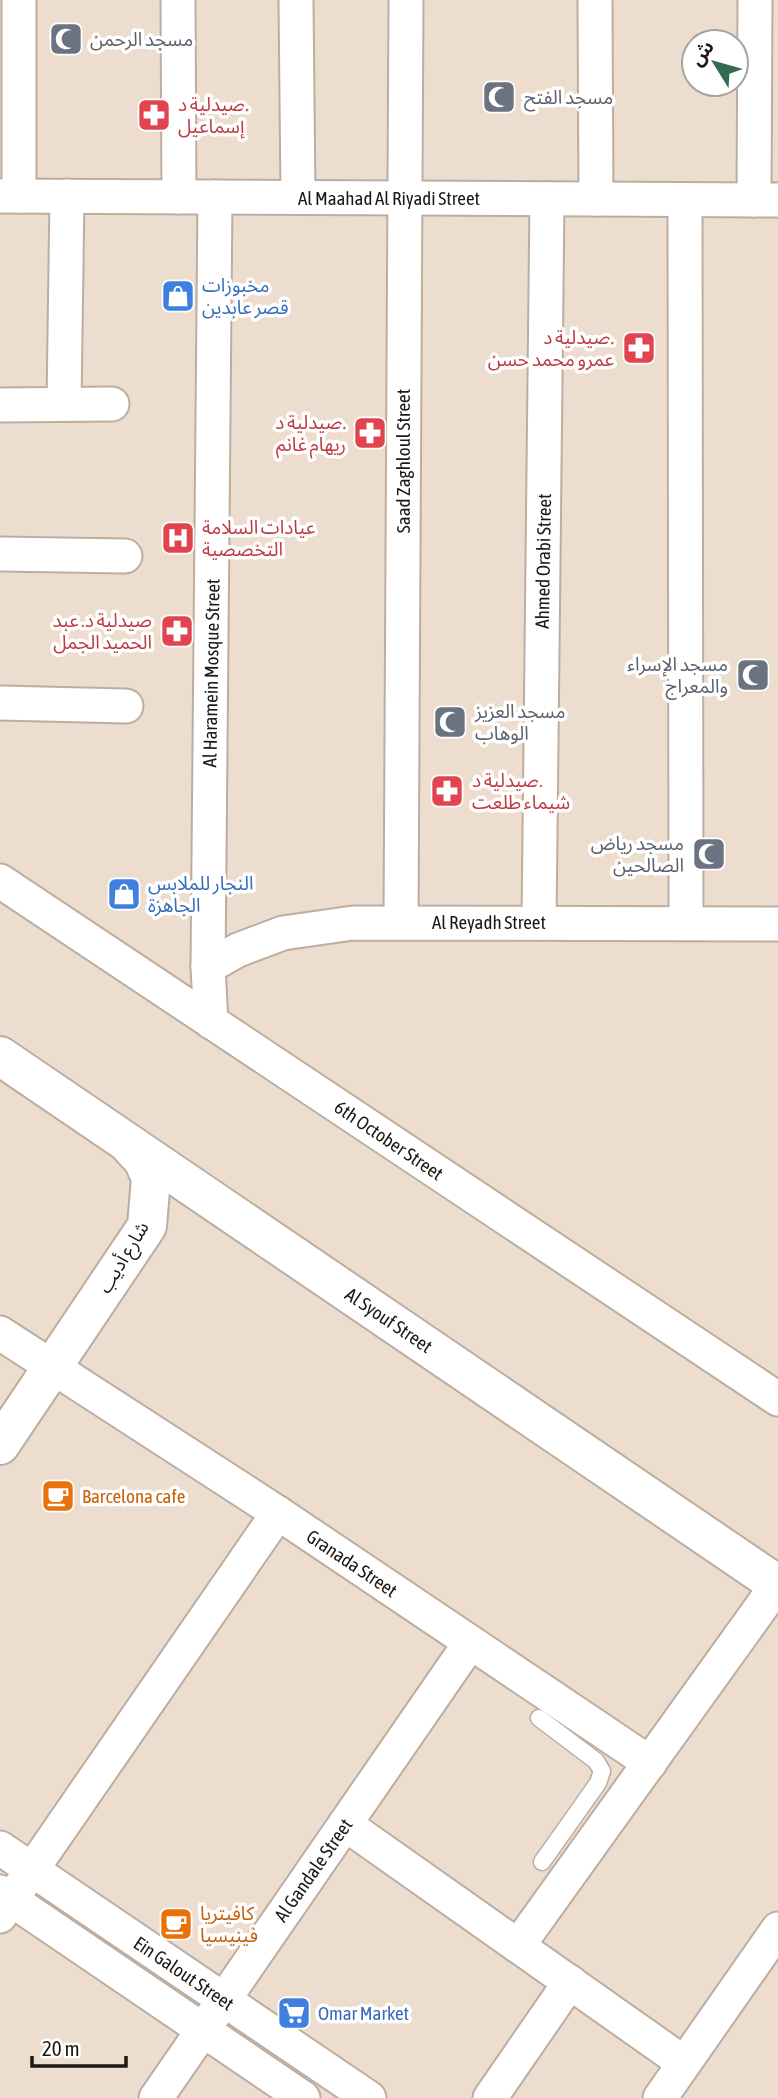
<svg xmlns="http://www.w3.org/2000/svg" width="778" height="2098" font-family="'Asap Condensed','Noto Sans Arabic',sans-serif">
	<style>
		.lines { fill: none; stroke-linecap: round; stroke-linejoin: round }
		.lane-casing { stroke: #bdada0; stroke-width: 19 }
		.street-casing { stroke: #bdada0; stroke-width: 37 }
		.secondary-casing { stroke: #bdada0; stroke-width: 42 }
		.lane { stroke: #fff; stroke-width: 16 }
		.street { stroke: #fff; stroke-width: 33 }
		.secondary { stroke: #fff; stroke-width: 38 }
		.labels { text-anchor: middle; stroke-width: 7; stroke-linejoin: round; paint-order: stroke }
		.worship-label { font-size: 19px; fill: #5b616d; stroke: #fff; text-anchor: start }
		.health-label { font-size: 19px; fill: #be3a42; stroke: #fff; text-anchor: start }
		.street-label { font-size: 19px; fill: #1d1813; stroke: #fff }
		.shop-label { font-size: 19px; fill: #366cbe; stroke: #fff; text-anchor: start }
		.food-label { font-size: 19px; fill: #c56008; stroke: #fff; text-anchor: start }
	</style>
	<rect width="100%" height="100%" fill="#edddcf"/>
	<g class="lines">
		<defs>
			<polyline id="lane" points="539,1718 596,1761 602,1771 598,1783 542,1862"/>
			<g id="street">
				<polyline points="19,0 19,196"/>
				<polyline points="178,0 179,197"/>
				<polyline points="296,0 298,197"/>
				<polyline points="595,0 596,199"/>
				<polyline points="0,196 778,200"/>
				<polyline points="685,200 686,923"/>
				<polyline points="754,200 755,0"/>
				<polyline points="64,404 67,196"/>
				<polyline points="0,405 112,404"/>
				<polyline points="0,554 125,556"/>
				<polyline points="0,703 126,706"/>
				<polyline points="0,881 778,1399"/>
				<polyline points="401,922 406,0"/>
				<polyline points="539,923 547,199"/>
				<polyline points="208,967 238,950 283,933 353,923 778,924"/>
				<polyline points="211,1022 208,967 215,197"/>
				<polyline points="0,1333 278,1513 650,1763"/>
				<polyline points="345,1824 684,2063"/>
				<polyline points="0,1848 369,2098"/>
				<polyline points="0,1892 303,2098"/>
				<polyline points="0,1916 278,1513"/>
				<polyline points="518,1946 777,1585"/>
				<polyline points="156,2098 470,1643"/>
				<polyline points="490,2098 570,1982"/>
				<polyline points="660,2098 778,1929"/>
			</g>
			<g id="secondary">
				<polyline points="0,1056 778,1585"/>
				<polyline points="0,1445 147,1226 151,1178 143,1160 130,1146"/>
			</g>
		</defs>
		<use href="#lane" class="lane-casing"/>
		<use href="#street" class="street-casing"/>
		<use href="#secondary" class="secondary-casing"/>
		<use href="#lane" class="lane"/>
		<use href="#street" class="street"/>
		<use href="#secondary" class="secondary"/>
	</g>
	<defs>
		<symbol id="mosque-square" viewBox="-11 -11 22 22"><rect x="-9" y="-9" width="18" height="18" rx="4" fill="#6b7280" stroke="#fff"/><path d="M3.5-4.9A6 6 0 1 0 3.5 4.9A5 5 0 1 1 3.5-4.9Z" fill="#fff"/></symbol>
		<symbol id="pharmacy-square" viewBox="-11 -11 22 22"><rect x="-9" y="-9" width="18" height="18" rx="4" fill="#e0444e" stroke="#fff"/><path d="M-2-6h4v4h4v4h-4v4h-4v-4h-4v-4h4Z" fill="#fff"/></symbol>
		<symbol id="shop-square" viewBox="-11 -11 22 22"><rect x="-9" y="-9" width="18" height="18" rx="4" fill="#3f7fe0" stroke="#fff"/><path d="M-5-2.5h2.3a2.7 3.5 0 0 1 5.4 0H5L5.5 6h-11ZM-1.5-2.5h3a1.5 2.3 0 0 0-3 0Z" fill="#fff"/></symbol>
		<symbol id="hospital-square" viewBox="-11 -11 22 22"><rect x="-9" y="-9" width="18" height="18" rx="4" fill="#e0444e" stroke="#fff"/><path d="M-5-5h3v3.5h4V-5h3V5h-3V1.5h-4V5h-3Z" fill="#fff"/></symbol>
		<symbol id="cafe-square" viewBox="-11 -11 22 22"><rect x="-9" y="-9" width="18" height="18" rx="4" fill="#e8710a" stroke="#fff"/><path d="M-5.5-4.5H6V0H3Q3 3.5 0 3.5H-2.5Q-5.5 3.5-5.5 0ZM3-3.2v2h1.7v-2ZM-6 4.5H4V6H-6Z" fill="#fff"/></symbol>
		<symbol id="supermarket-square" viewBox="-11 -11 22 22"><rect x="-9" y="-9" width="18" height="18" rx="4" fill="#3f7fe0" stroke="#fff"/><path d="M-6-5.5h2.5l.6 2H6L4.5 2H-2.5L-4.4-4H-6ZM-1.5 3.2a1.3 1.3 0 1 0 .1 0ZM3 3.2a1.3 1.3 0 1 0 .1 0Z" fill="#fff"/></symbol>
	</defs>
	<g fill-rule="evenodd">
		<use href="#mosque-square" x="47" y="20" width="38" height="38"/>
		<use href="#mosque-square" x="480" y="78" width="38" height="38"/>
		<use href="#pharmacy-square" x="135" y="96" width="38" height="38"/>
		<use href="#shop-square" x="159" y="277" width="38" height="38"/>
		<use href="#pharmacy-square" x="620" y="329" width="38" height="38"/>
		<use href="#pharmacy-square" x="351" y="414" width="38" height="38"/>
		<use href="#hospital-square" x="159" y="519" width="38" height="38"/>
		<use href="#pharmacy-square" x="158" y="612" width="38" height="38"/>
		<use href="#mosque-square" x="734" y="656" width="38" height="38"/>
		<use href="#mosque-square" x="431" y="703" width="38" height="38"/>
		<use href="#pharmacy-square" x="428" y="772" width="38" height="38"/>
		<use href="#mosque-square" x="690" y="835" width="38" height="38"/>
		<use href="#shop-square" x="105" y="875" width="38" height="38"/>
		<use href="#cafe-square" x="39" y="1477" width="38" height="38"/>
		<use href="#cafe-square" x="157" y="1905" width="38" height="38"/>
		<use href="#supermarket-square" x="275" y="1994" width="38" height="38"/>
	</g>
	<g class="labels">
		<g class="worship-label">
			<text x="90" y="46">مسجد الرحمن</text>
			<text x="524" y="104">مسجد الفتح</text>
			<text x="728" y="671" text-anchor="end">مسجد الإسراء<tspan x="728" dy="22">والمعراج</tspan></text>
			<text x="475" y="718">مسجد العزيز<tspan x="475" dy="22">الوهاب</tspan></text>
			<text x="684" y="850" text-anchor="end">مسجد رياض<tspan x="684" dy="22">الصالحين</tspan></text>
		</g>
		<g class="health-label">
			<text x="178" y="111">صيدلية د.<tspan x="178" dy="22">إسماعيل</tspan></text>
			<text x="614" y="344" text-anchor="end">صيدلية د.<tspan x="614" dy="22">عمرو محمد حسن</tspan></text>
			<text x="346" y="429" text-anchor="end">صيدلية د.<tspan x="346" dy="22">ريهام غانم</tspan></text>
			<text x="202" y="534">عيادات السلامة<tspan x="202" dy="22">التخصصية</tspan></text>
			<text x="152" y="627" text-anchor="end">صيدلية د. عبد<tspan x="152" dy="22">الحميد الجمل</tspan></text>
			<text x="472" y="787">صيدلية د.<tspan x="472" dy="22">شيماء طلعت</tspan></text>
		</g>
		<g class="street-label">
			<text x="389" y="205">Al Maahad Al Riyadi Street</text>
			<text transform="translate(403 461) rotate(-90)" y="7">Saad Zaghloul Street</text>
			<text transform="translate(543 561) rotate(-89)" y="7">Ahmed Orabi Street</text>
			<text transform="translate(211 673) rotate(-89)" y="7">Al Haramein Mosque Street</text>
			<text x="489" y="929">Al Reyadh Street</text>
			<text transform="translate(389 1140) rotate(34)" y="7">6th October Street</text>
			<text transform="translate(123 1257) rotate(-59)" y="7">شارع أديب</text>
			<text transform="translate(389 1320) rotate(34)" y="7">Al Syouf Street</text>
			<text transform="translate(352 1563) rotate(34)" y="7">Granada Street</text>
			<text transform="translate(313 1870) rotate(-55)" y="7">Al Gandale Street</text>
			<text transform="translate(184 1973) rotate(34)" y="7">Ein Galout Street</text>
		</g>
		<g class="shop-label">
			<text x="202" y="292">مخبوزات<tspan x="202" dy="22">قصر عابدين</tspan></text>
			<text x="148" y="890">النجار للملابس<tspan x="148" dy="22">الجاهزة</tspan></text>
			<text x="318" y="2020">Omar Market</text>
		</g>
		<g class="food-label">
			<text x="82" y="1503">Barcelona cafe</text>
			<text x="200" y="1920">كافيتريا<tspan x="200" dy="22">فينيسيا</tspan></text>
		</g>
	</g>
	<g transform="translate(715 63) rotate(307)"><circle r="33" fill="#ffffff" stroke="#a5a3a1" stroke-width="2"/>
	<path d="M0-5L12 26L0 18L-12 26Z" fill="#346b51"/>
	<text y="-10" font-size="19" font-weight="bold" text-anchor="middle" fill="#1d1813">ش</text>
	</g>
	<path d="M32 2056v10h94v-10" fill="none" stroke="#1d1813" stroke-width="3.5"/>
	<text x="42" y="2056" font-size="21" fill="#1d1813" stroke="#ffffff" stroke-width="5" paint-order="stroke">20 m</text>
</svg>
